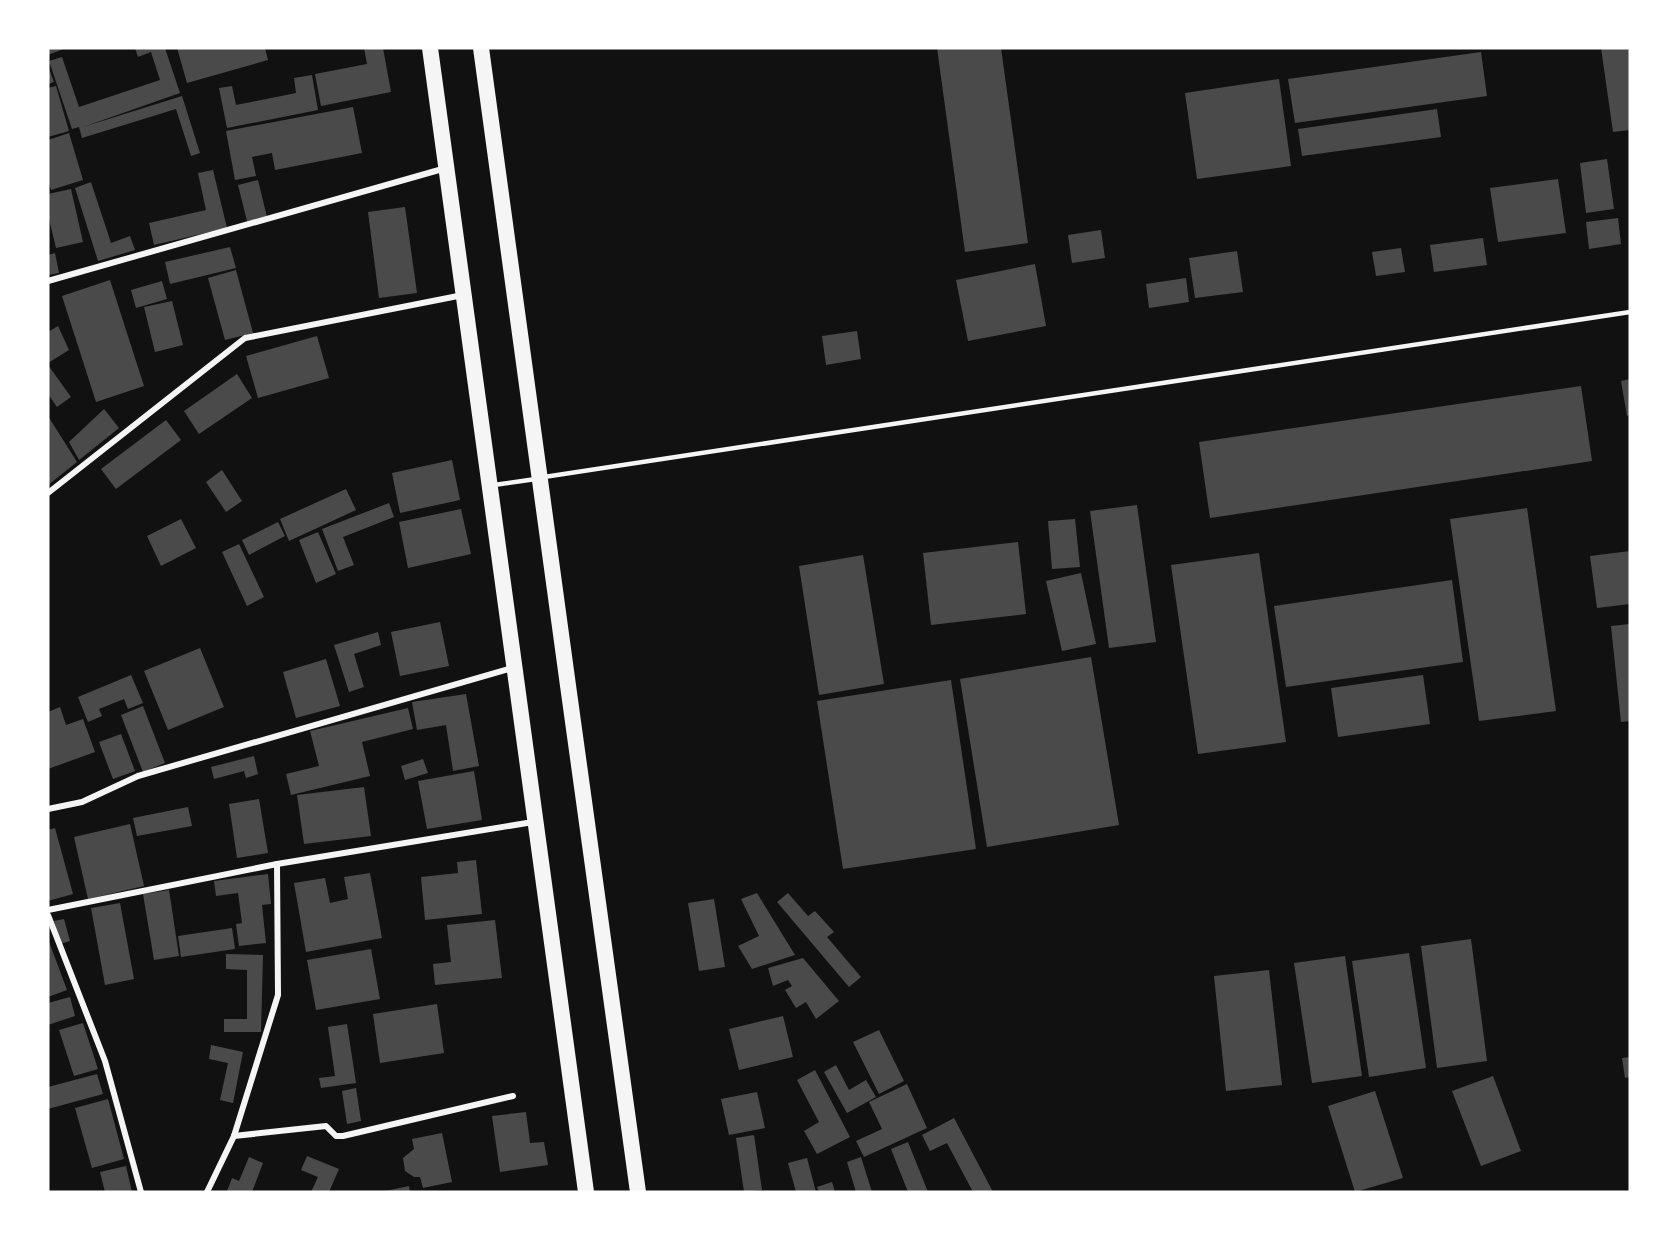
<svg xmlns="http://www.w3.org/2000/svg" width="1678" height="1240" font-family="Overpass,sans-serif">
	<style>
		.building { fill: #4a4a4a }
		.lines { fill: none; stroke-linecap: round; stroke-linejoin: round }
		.service { stroke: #f5f5f5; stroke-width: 4.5 }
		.minor { stroke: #f5f5f5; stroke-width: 6 }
		.trunk { stroke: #f5f5f5; stroke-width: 16 }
	</style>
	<rect width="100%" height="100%" fill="#111"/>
	<g class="building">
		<polygon points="48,48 66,48 48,55"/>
		<polygon points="135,48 165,48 180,93 83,127 182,96 200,153 191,156 176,109 82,138 79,127 72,129 49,61 62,57 79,107 160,80 151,52 138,57"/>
		<polygon points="177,48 265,48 268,60 187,83"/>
		<polygon points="364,48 383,48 391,92 321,106 315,74 367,64"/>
		<polygon points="937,48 1001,48 1028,243 965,252"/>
		<polygon points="1601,48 1630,48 1630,130 1613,132"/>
		<polygon points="1481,52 1487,96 1295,123 1288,79"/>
		<polygon points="48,66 54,82 48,84"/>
		<polygon points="312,75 318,110 227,128 219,88 232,86 236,105 296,93 294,78"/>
		<polygon points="1279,79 1291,166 1197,179 1185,93"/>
		<polygon points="56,86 69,131 48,137 48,88"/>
		<polygon points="353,107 362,153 275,170 272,153 252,157 256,176 235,180 226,131"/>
		<polygon points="1437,109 1441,137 1302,156 1298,129"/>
		<polygon points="69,133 83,180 51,190 48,180 48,140"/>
		<polygon points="1607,159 1614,209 1586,213 1580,163"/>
		<polygon points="213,170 227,228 154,245 149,223 206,210 198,173"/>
		<polygon points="1558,179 1566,233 1498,242 1490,188"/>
		<polygon points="258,180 267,217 247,221 238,185"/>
		<polygon points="91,182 111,243 130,236 135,250 98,261 75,188"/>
		<polygon points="71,189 83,242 56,248 48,215 48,194"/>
		<polygon points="405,207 417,293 379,298 368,212"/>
		<polygon points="1618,218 1621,244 1589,249 1586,222"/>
		<polygon points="1101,230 1105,258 1072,263 1068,235"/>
		<polygon points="1483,238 1487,265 1434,272 1430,245"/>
		<polygon points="230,247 236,268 170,284 165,262"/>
		<polygon points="1401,248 1405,272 1376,276 1372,252"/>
		<polygon points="1237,251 1243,292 1195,298 1189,258"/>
		<polygon points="55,253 59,273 48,275 48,255"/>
		<polygon points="1035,264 1046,326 968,341 956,280"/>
		<polygon points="236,270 253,333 225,340 208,278"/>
		<polygon points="1186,278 1189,302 1149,308 1146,284"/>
		<polygon points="110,280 144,386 96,402 62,296"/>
		<polygon points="162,281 167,299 136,308 131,290"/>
		<polygon points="172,301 183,345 155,352 144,307"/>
		<polygon points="58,326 69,350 48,363 48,332"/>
		<polygon points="857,331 861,359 826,365 822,336"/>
		<polygon points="317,336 329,378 258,398 246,356"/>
		<polygon points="48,365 71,397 57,407 48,394"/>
		<polygon points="237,374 252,398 199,434 184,411"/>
		<polygon points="1630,379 1630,415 1627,416 1621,381"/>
		<polygon points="1581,386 1592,461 1210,518 1199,442"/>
		<polygon points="104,409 119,428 79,460 69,442"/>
		<polygon points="48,416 77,462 48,485"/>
		<polygon points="166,420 181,440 116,489 101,469"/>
		<polygon points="452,460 460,500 400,513 392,473"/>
		<polygon points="222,470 242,501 226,512 206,482"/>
		<polygon points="346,489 356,510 289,541 280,519"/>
		<polygon points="389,503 394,517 343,537 354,565 338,571 322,529"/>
		<polygon points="1137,505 1156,642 1109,648 1090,511"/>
		<polygon points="1527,508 1556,711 1479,721 1450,519"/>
		<polygon points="461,509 471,554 408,568 399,522"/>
		<polygon points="181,519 196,548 161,566 147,536"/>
		<polygon points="1075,519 1080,567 1052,569 1048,521"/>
		<polygon points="278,522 285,536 249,555 242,540"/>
		<polygon points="318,532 336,574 316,583 299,540"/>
		<polygon points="1018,542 1026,614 931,625 923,553"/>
		<polygon points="239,544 264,597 247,606 222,552"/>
		<polygon points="1630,551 1630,604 1597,608 1590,556"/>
		<polygon points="1259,553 1286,742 1198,754 1171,565"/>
		<polygon points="863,555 884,684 819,695 799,566"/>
		<polygon points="1081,573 1096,644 1062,651 1046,581"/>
		<polygon points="1452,580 1463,662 1286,687 1274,606"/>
		<polygon points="440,622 449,666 400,676 391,632"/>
		<polygon points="1630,624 1630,721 1621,722 1611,626"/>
		<polygon points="378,632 381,645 354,654 364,687 349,692 334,645"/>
		<polygon points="200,648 224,707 168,730 144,671"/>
		<polygon points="1091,657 1119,825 987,847 960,679"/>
		<polygon points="326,659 340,706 296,718 283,672"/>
		<polygon points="131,675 143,703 128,709 124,699 99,709 102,716 88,722 78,697"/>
		<polygon points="1423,675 1430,724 1338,737 1331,688"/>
		<polygon points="951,680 976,849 843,869 817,701"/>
		<polygon points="466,694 479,766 453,771 446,725 417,730 412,702"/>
		<polygon points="143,706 165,763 143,772 121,715"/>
		<polygon points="60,707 66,725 83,719 95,752 48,769 48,712"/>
		<polygon points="408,708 413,729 362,742 370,776 291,795 286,774 319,766 310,731"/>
		<polygon points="121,734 135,771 113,779 99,742"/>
		<polygon points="254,756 258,774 246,778 244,771 214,779 211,767"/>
		<polygon points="423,759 428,773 405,780 401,766"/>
		<polygon points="474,771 482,820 427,829 418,781"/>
		<polygon points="364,787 371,836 304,844 297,795"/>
		<polygon points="259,799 268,853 237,858 229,804"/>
		<polygon points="188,807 192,826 137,836 133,818"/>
		<polygon points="130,824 144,886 88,899 74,837"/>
		<polygon points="55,828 73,894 48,901 48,830"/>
		<polygon points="476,860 482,914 425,920 421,877 458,873 457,862"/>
		<polygon points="370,873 382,938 306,952 294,883 325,878 330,903 348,899 344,877"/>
		<polygon points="268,874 271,904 262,905 266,943 239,946 236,924 242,923 238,893 216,896 214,881"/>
		<polygon points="169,890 179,956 154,960 143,894"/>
		<polygon points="757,893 795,955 752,969 738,946 759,936 741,899"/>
		<polygon points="788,893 808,916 815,911 834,932 827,937 861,977 849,987 777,902"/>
		<polygon points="714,899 725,967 699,971 688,903"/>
		<polygon points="120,903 134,979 105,985 91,908"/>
		<polygon points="64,919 70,941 60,944 54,921"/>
		<polygon points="495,920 502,978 435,985 433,964 451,962 447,925"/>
		<polygon points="232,928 235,949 181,957 178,936"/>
		<polygon points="48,939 67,990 48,997"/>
		<polygon points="1471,939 1487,1061 1437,1068 1421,946"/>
		<polygon points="371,949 380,999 316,1010 307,960"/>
		<polygon points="1409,953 1426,1068 1369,1077 1352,961"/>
		<polygon points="226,954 263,955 261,1032 224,1032 224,1019 247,1019 247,970 226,969"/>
		<polygon points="1345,956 1362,1076 1312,1083 1294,963"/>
		<polygon points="803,958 839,1001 816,1019 806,1002 796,1008 785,990 792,986 788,980 773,986 768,968"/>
		<polygon points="1269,970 1282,1085 1226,1091 1214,976"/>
		<polygon points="70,997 75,1016 48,1025 48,1003"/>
		<polygon points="437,1004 444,1053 380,1063 373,1014"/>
		<polygon points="783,1016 793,1057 739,1070 729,1029"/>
		<polygon points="83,1023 98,1069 74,1076 59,1030"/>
		<polygon points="347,1024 356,1083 321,1088 319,1078 335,1076 328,1027"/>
		<polygon points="879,1030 904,1081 879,1094 853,1042"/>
		<polygon points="211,1045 243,1052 233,1103 220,1100 228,1063 209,1059"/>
		<polygon points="1630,1057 1630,1077 1625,1078 1622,1058"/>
		<polygon points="836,1065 849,1090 866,1080 876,1097 847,1113 824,1072"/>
		<polygon points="815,1070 850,1137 817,1154 804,1131 819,1122 797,1080"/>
		<polygon points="97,1074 103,1094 48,1109 48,1087"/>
		<polygon points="1493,1076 1521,1151 1481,1166 1452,1091"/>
		<polygon points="907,1084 927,1128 864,1157 856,1141 882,1129 869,1102"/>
		<polygon points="356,1088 361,1121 347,1124 342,1091"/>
		<polygon points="1375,1091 1403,1178 1355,1192 1328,1106"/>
		<polygon points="757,1092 765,1128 729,1135 721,1099"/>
		<polygon points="108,1099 124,1159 92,1168 75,1108"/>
		<polygon points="526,1112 530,1143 544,1142 548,1165 500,1172 492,1116"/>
		<polygon points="954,1118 993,1192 973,1192 947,1143 930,1151 922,1135"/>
		<polygon points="442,1133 452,1182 423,1188 420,1177 414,1177 405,1171 403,1158 414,1149 412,1139"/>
		<polygon points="754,1135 762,1190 744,1192 736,1138"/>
		<polygon points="908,1142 928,1192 908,1192 891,1149"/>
		<polygon points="307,1156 339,1169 329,1192 311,1192 318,1177 301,1170"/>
		<polygon points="249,1157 263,1163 252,1192 227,1191 232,1178 239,1181"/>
		<polygon points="861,1157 872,1192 856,1192 847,1162"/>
		<polygon points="807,1158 816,1192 796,1192 788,1163"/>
		<polygon points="126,1166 132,1192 105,1192 100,1172"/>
		<polygon points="832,1182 835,1192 819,1192 817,1187"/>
		<polygon points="409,1186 410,1192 386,1192 385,1191"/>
	</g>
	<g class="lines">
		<g class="service">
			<polyline points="544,477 1630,312"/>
			<polyline points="494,485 536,479"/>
		</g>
		<g class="minor">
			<polyline points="48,281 446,168"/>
			<polyline points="48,493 245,338 463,295"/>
			<polyline points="48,809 82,802 138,776 512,668"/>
			<polyline points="48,910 277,864 533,822"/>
			<polyline points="48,915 105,1061 141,1192"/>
			<polyline points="234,1136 326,1126 336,1136 343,1136 513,1096"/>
			<polyline points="207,1192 234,1136 278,995 277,864"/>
		</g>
		<g class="trunk">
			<polyline points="430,48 586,1192"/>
			<path d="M 481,48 C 534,429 584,811 638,1192"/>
		</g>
	</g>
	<rect width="1678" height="1240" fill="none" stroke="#ffffff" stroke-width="99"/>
</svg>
